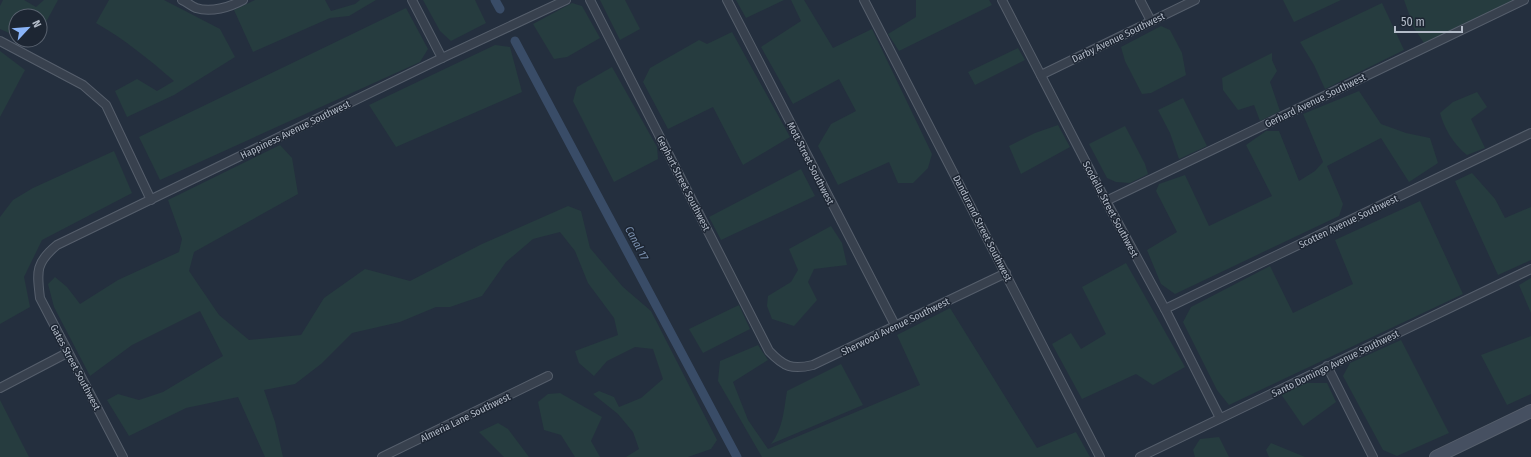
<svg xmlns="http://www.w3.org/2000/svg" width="1531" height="457" font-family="'Fira Sans Condensed',sans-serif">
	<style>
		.green { fill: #263c3f }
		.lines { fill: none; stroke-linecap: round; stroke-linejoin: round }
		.canal { stroke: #394c67; stroke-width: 9 }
		.street-casing { stroke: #565f6c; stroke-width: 10 }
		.secondary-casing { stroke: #565f6c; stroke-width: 14 }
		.street { stroke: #38414e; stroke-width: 8 }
		.secondary { stroke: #465061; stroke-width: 12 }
		.labels { text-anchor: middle; stroke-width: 3; stroke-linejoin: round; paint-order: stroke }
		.street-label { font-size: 10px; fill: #b4bcc9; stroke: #1d2633 }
		.water-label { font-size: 11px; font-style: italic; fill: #7c92b1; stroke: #1d2633 }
	</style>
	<rect width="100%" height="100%" fill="#242f3e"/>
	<g class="green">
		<polygon points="3,0 24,0 36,7 44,0 58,0 40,33 40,16 16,16 16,36 0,29 0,6"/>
		<path d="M 109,0 L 164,0 L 220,29 L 235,57 L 174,95 L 127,117 L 115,91 L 137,79 L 157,91 L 174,81 C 150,60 124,39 96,23 Z"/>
		<polygon points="255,0 325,0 331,11 355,4 360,0 376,0 349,16 330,18 253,52 234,10"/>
		<polygon points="423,0 475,0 486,23 451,41 440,31"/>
		<polygon points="600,0 625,0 640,29 620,40"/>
		<polygon points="736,0 784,0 746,18"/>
		<polygon points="791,0 804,0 833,48 872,29 932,154 928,168 913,183 898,183 889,162 838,185 818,146 831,124 856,111 839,79 793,104 761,47 801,21"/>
		<polygon points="916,0 989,0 992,5 899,51 888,34 916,17"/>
		<polygon points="1283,0 1341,0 1294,22"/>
		<polygon points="1404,0 1513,0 1424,43 1414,28"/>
		<polygon points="572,3 582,6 600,38 567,57 554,59 533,24"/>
		<polygon points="1382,3 1404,50 1325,89 1314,65 1300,42"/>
		<polygon points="406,8 428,49 420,62 160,180 139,137"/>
		<polygon points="1161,26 1170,30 1182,53 1186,75 1151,93 1142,94 1125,61 1121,47"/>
		<polygon points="732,32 790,137 743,165 713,107 668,129 643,82 650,68 699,40 707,44"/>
		<polygon points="495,45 510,47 522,92 396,147 369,105"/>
		<polygon points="1018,48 1025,60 975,85 968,72"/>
		<polygon points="0,51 25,70 0,117"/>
		<polygon points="1272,53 1272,60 1277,71 1270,82 1280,111 1260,121 1254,105 1238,110 1223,90 1222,78"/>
		<polygon points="612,67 657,147 658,159 614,182 573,101 577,87"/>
		<polygon points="1359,91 1381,124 1406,133 1430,138 1438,163 1409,182 1381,138 1327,166 1343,204 1339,216 1175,294 1161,284 1147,250 1177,232 1156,191 1159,184 1185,175 1209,226 1272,196 1246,145 1266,131 1279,131 1299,181 1315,171 1323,162 1303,114"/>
		<path d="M 1477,92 L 1487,107 L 1471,119 L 1485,148 L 1467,155 C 1454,145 1444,128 1440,113 L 1453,102 Z"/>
		<polygon points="1183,98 1207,146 1179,159 1170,133 1158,110"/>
		<polygon points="1058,125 1070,147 1021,174 1009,146 1035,133"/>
		<polygon points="1125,126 1145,164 1148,174 1130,183 1116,182 1107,178 1089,144"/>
		<polygon points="280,145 292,158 298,194 194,252 189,271 219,315 249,340 301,335 324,298 365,269 410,281 482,244 568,206 581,211 590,248 623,287 651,311 717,440 711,449 688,457 626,457 639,449 633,432 618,414 593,394 599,391 614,397 619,407 641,398 663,379 653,349 635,347 607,361 594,376 579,363 575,351 618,335 614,318 588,283 575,251 560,232 533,239 506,262 482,296 450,307 436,307 400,322 352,333 321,364 295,384 264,390 275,422 283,457 265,457 238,397 186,408 129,436 107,400 118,394 139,400 163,392 223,356 200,311 132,345 90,376 54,307 48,284 55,277 67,287 80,304 118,280 179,252 182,239 168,200"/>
		<polygon points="114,151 132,193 42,240 24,277 30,307 0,324 0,217 13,200 33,188"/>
		<polygon points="801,169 815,196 721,240 709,217"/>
		<polygon points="1472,173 1495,199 1505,218 1531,207 1531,260 1498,275 1455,181"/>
		<polygon points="1420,201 1463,294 1229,405 1217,390 1183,322 1191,307 1270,266 1293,313 1353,284 1335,240"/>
		<polygon points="831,226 842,243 847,265 814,269 808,282 817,300 794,326 772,319 767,306 768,296 791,282 798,270 789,249"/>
		<polygon points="1126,263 1185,367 1153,385 1136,374 1082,399 1052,344 1071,333 1081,349 1106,334 1082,287"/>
		<polygon points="1531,278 1531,313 1519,285"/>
		<polygon points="739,305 750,329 703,353 689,329"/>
		<polygon points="950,308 1037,448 1076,432 1090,457 762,457 718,381 720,361 758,345 768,360 733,382 748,420 768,449 920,385 897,335"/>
		<polygon points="1531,336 1531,394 1507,405 1481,355"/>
		<polygon points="1401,340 1449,433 1397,456 1383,450 1343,376 1350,363"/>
		<path d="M 841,364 L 863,405 L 771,444 C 783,429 784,409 787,391 Z"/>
		<polygon points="1307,383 1327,383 1336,402 1303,426 1281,394"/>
		<polygon points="560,393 602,417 591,441 600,457 575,457 561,435 544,430 538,402 548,394"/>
		<polygon points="0,400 29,457 0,457"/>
		<polygon points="498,423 508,429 529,457 504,457 479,432"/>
		<polygon points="1219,437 1229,457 1195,457 1193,450 1200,439"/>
		<polygon points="1271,443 1305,457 1269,457 1266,450"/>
	</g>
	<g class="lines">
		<g class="canal">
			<polyline points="495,0 500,9"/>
			<polyline points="515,41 737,457"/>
		</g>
		<defs>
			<g id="street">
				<path d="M 182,0 C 187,2 191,6 196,8 C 211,13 230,7 243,0"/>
				<polyline points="412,0 442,58"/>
				<path d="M 590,0 L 769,351 C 784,367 792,370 813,365 L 1006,273"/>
				<polyline points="727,0 895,325"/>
				<polyline points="864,0 1100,457"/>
				<polyline points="1002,0 1106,201 1165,309 1220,418"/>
				<polyline points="1140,0 1151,21"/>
				<polyline points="0,41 83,85 106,105 151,200"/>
				<polyline points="1041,75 1195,0"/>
				<polyline points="1106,201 1524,0"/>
				<polyline points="1165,309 1531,133"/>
				<polyline points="1327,366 1373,457"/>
				<polyline points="0,388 67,353"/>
				<path d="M 123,457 L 40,298 C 37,272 35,263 57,245 L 442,58 L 566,0"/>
				<polyline points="382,457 548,376"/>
				<polyline points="1140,457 1531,269"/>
			</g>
			<polyline id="secondary" points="1436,457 1531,411"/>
		</defs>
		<use href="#street" class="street-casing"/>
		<use href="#secondary" class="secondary-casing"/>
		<use href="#street" class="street"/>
		<use href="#secondary" class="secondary"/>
	</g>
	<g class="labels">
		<g class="street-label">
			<text transform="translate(1118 37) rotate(-26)" y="4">Darby Avenue Southwest</text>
			<text transform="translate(1315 100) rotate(-26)" y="4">Gerhard Avenue Southwest</text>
			<text transform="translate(295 129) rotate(-26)" y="4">Happiness Avenue Southwest</text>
			<text transform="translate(811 163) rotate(63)" y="4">Mott Street Southwest</text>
			<text transform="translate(684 183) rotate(63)" y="4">Gephart Street Southwest</text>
			<text transform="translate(1111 209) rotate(62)" y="4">Scodella Street Southwest</text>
			<text transform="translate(1348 221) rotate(-26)" y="4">Scotten Avenue Southwest</text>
			<text transform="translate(983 228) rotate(63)" y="4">Dandurand Street Southwest</text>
			<text transform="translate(895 326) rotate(-26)" y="4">Sherwood Avenue Southwest</text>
			<text transform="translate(1335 363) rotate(-26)" y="4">Santo Domingo Avenue Southwest</text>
			<text transform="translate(76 367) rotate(62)" y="4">Gates Street Southwest</text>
			<text transform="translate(465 417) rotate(-26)" y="4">Almeria Lane Southwest</text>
		</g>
		<g class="water-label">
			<text transform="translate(637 243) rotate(62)" y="4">Canal 17</text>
		</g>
	</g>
	<g transform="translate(28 28) rotate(64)"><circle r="19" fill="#1d2633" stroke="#59626f"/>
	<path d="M0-3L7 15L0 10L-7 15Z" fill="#8ab4f8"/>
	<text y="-6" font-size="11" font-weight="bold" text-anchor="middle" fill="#b4bcc9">N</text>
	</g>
	<path d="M1395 26v6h67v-6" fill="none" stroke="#b4bcc9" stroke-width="2"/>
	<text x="1401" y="26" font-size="12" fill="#b4bcc9" stroke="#1d2633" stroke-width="3" paint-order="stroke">50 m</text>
</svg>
